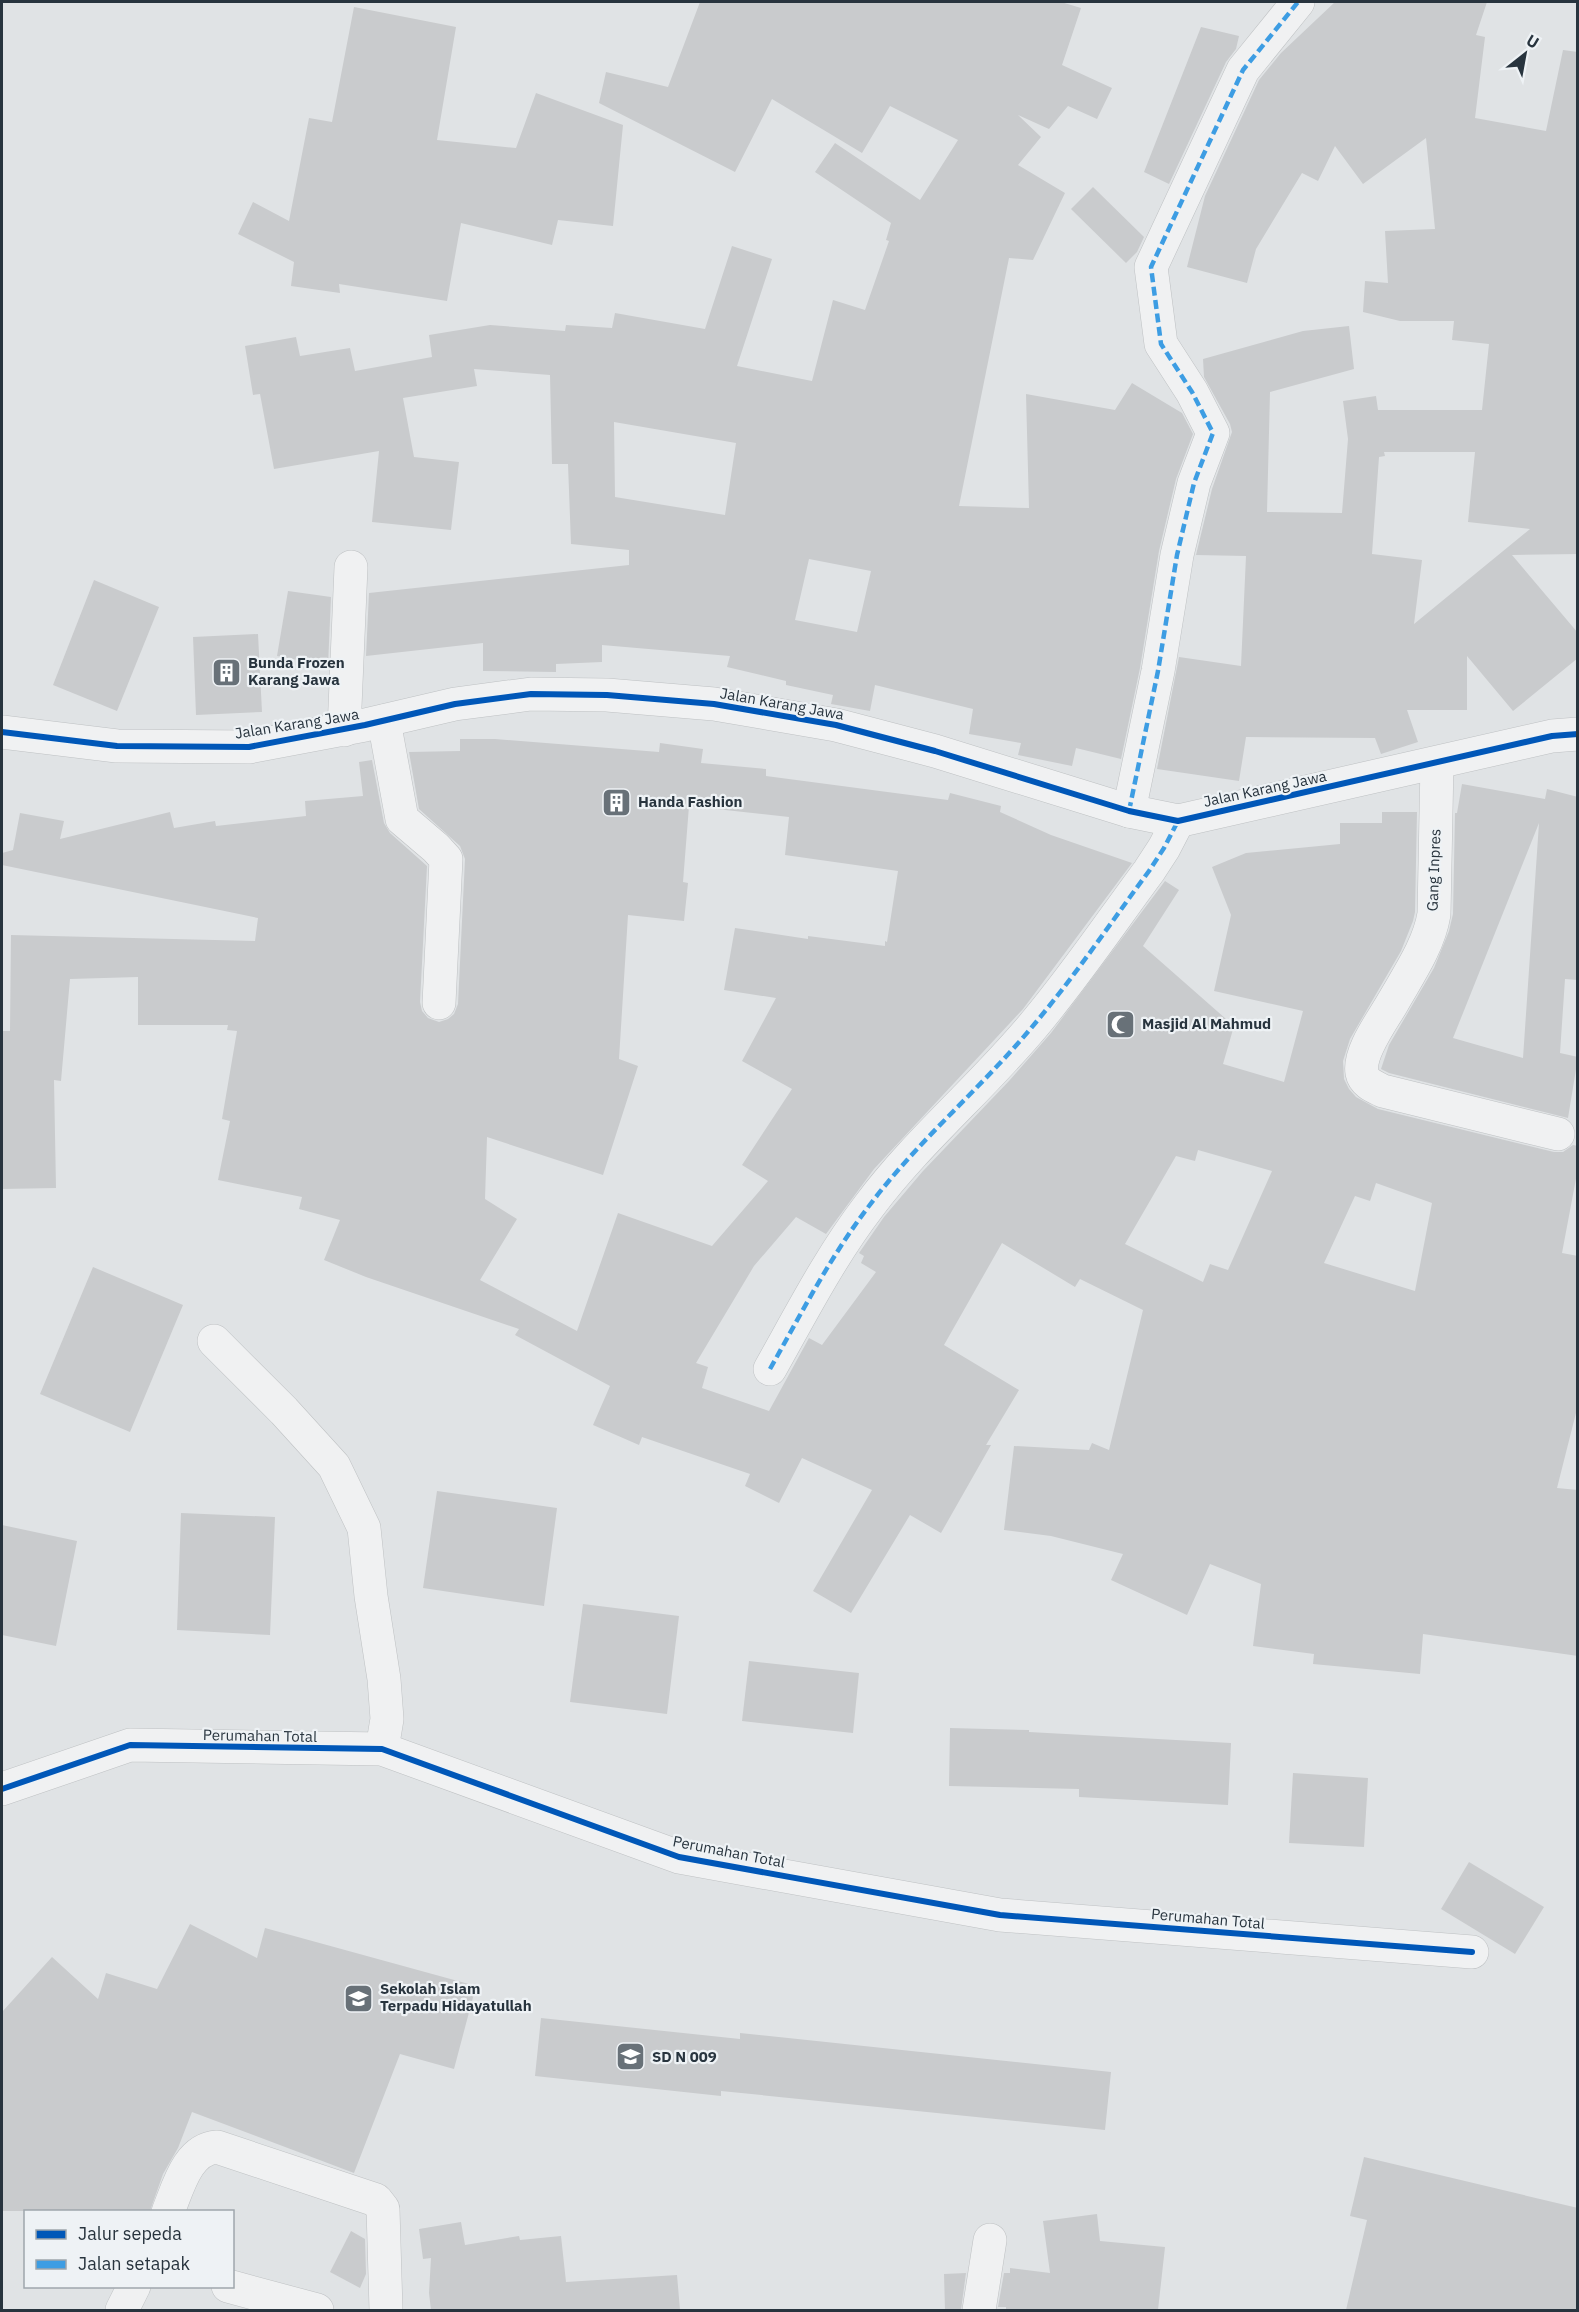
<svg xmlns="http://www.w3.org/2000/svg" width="1579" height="2312" font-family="'IBM Plex Sans',sans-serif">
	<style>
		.building { fill: #c9cbcd; fill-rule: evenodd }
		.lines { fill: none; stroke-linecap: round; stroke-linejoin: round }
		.minor-casing { stroke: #bec1c3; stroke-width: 34 }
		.minor { stroke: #f0f1f2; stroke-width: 33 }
		.quiet { stroke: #3d9de3; stroke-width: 4.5; stroke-dasharray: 9 4.5; stroke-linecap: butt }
		.cycleway-casing { stroke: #eef2f5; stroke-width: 10 }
		.cycleway { stroke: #0057b8; stroke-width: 6 }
		.labels { text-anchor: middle; stroke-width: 4.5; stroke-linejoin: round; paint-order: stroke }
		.poi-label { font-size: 15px; font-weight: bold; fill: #28343e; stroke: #eef2f5; text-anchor: start }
		.street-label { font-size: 15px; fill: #28343e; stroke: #eef2f5 }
	</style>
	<rect width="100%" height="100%" fill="#e0e3e5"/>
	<g class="building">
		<path d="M 700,2 L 1061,2 L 1081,8 L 1062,65 L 1112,88 L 1097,119 L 1068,106 L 1049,129 L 1018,115 L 1041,137 L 1018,165 L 1065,193 L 1033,260 L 1009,258 L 959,506 L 1029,508 L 1026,394 L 1115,410 L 1132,383 L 1182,413 L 1193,434 L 1176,479 L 1159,551 L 1140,668 L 1121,759 L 1076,748 L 1072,766 L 1018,755 L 1021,743 L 969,734 L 973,709 L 875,685 L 870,711 L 831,704 L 833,695 L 786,685 L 786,681 L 727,667 L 730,656 L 602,645 L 602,662 L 556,664 L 556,672 L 483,671 L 483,643 L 366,656 L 369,593 L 629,565 L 629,550 L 571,544 L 568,464 L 552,464 L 550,375 L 474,369 L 477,386 L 403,398 L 414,457 L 459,462 L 451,530 L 372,522 L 379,451 L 274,469 L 260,394 L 253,395 L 245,346 L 296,337 L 300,356 L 350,348 L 355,371 L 432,357 L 429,335 L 490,325 L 565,331 L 566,325 L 612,328 L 615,313 L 705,329 L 732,246 L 772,259 L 737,366 L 812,381 L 833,300 L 865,310 L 889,241 L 886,240 L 891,223 L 815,172 L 835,143 L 920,200 L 958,140 L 890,106 L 862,153 L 772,99 L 735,172 L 599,103 L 606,72 L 668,87 ZM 614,422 L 736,443 L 725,515 L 615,497 ZM 809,559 L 871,571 L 857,632 L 795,620 Z"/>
		<path d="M 1335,2 L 1487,2 L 1476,35 L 1485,37 L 1475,118 L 1546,131 L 1563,50 L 1578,52 L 1578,554 L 1512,555 L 1578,633 L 1578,658 L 1513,711 L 1467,656 L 1467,710 L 1407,710 L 1418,742 L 1381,754 L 1375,738 L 1246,737 L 1239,781 L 1157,769 L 1179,657 L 1241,666 L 1246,556 L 1196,555 L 1212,489 L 1232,432 L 1230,424 L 1204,377 L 1203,359 L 1303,331 L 1349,326 L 1354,369 L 1270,392 L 1267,512 L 1342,513 L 1348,439 L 1343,401 L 1376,396 L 1378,410 L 1482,410 L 1489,344 L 1452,340 L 1454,321 L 1400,321 L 1363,312 L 1365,281 L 1388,283 L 1385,231 L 1435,229 L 1426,138 L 1363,184 L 1335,146 L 1318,181 L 1302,173 L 1256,249 L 1247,283 L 1187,267 L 1205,196 L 1259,80 L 1281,53 ZM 1384,452 L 1475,452 L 1468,522 L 1530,529 L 1414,624 L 1422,560 L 1372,554 L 1379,457 L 1385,456 Z"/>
		<polygon points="354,7 456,27 437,140 516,148 536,93 623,125 613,226 558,220 552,245 461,223 447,301 339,284 340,293 291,286 294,262 238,234 253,202 289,221 309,118 332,122"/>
		<polygon points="1201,27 1239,36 1236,49 1226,62 1169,184 1144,172"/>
		<polygon points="1093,187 1144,237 1137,252 1126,263 1071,209"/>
		<polygon points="94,580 159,607 117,711 53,685"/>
		<polygon points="288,591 331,597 328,666 277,656"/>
		<polygon points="258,634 262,712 196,715 193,637"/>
		<path d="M 460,739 L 495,739 L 659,752 L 660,743 L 703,749 L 701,763 L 766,769 L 766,776 L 948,800 L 950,793 L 1001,806 L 1000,812 L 1051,835 L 1132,863 L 1023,1009 L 874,1169 L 826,1234 L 796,1217 L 754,1266 L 696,1363 L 708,1367 L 702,1388 L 769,1411 L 809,1338 L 822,1345 L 876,1272 L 861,1263 L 864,1256 L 859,1253 L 884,1217 L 923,1171 L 1009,1081 L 1051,1033 L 1165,881 L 1179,890 L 1143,946 L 1234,1026 L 1223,1064 L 1284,1082 L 1303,1011 L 1214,991 L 1231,915 L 1212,867 L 1246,853 L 1340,844 L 1340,823 L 1382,823 L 1382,812 L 1417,812 L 1415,912 L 1413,921 L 1401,951 L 1350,1039 L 1343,1061 L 1344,1079 L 1349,1089 L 1356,1097 L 1378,1109 L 1554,1152 L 1563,1152 L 1573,1145 L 1578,1146 L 1578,1168 L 1562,1253 L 1578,1256 L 1578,1405 L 1557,1488 L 1578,1490 L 1578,1656 L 1423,1634 L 1420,1674 L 1313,1664 L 1314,1654 L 1253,1646 L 1261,1584 L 1210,1564 L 1187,1615 L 1111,1580 L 1123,1554 L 1051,1536 L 1004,1530 L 1014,1446 L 1089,1450 L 1092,1443 L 1109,1450 L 1143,1310 L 1080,1279 L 1075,1287 L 1002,1243 L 944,1345 L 1019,1390 L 986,1445 L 991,1445 L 941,1533 L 910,1515 L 851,1613 L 813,1591 L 872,1490 L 802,1458 L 779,1503 L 745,1486 L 750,1474 L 642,1437 L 639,1445 L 593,1425 L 610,1386 L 515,1335 L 519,1329 L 366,1277 L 324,1260 L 340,1220 L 299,1209 L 302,1197 L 218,1180 L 230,1121 L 222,1119 L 237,1031 L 227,1030 L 228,1025 L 138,1025 L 138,977 L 70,979 L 61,1081 L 54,1080 L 56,1188 L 2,1189 L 2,1031 L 10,1031 L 11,935 L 255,941 L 258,918 L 2,865 L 2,853 L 13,850 L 20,813 L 64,821 L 60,839 L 170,812 L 174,828 L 215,821 L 216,826 L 306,816 L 305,801 L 363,796 L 359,762 L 372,760 L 384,823 L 390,833 L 427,866 L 420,1002 L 422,1011 L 428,1018 L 439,1022 L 448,1019 L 454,1014 L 458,1004 L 465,859 L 460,846 L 419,809 L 409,752 L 460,751 ZM 689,806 L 789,817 L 785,855 L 898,871 L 887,942 L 885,941 L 885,946 L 808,936 L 808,939 L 735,928 L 724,990 L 776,998 L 742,1061 L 792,1089 L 742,1165 L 768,1181 L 712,1246 L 618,1213 L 577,1331 L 480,1280 L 517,1219 L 485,1199 L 487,1137 L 603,1175 L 638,1066 L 619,1059 L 628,915 L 684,921 L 688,883 L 683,882 ZM 1198,1150 L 1272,1171 L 1228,1270 L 1210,1264 L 1203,1282 L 1125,1244 L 1176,1156 L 1195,1161 ZM 1376,1183 L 1432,1203 L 1415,1291 L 1324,1263 L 1355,1196 L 1370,1201 Z"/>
		<path d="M 1462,784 L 1545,799 L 1547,789 L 1578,797 L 1578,980 L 1565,979 L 1560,1053 L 1578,1057 L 1568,1118 L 1389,1073 L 1381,1069 L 1389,1045 L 1434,968 L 1449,931 L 1453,914 L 1455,813 L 1457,813 ZM 1539,823 L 1523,1058 L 1453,1038 Z"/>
		<polygon points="93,1267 183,1305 130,1432 40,1394"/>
		<polygon points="437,1491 557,1508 544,1606 423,1588"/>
		<polygon points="181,1513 275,1517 270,1635 177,1630"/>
		<polygon points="2,1525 77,1541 56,1646 2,1635"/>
		<polygon points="583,1604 679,1616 667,1714 570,1702"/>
		<polygon points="749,1661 859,1673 853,1733 742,1721"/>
		<polygon points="950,1728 1029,1730 1029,1732 1231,1743 1228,1805 1079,1797 1079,1789 949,1786"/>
		<polygon points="1293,1773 1368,1778 1364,1847 1289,1843"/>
		<polygon points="1469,1862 1544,1907 1515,1954 1441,1909"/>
		<polygon points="190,1924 257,1958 265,1928 476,1986 454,2069 400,2054 354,2173 192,2112 178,2148 163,2174 150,2211 2,2211 2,2012 52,1957 98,1999 106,1973 157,1989"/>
		<polygon points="541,2018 740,2039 740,2033 1111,2072 1105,2130 721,2091 721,2096 535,2076"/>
		<polygon points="1364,2157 1578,2208 1578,2310 1346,2310 1367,2220 1350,2216"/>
		<polygon points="1097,2214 1100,2241 1165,2247 1158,2310 1006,2310 1006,2307 998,2307 1004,2273 1010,2273 1010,2268 1050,2273 1043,2221"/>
		<polygon points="461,2222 465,2245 519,2236 520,2240 561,2236 566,2282 677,2275 680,2310 431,2310 429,2293 431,2258 423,2259 419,2229"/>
		<polygon points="351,2231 365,2239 366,2274 360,2288 330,2272"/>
		<polygon points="966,2273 961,2310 945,2310 944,2274"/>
	</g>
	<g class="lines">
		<defs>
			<g id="minor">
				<polyline points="384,721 402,819 436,848 446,859 439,1003"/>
				<polyline points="344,730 351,567"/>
				<polyline points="2,732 117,746 249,747 365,725 455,704 531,694 607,695 714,704 836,725 935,751 1129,811 1178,821 1552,736 1578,734"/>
				<path d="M 1437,763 L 1434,914 C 1429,945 1409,974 1393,1002 C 1383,1020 1358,1052 1362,1073 C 1364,1083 1375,1087 1383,1091 L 1558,1134"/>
				<polyline points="1129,811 1158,671 1177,555 1194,483 1213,433 1192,392 1161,344 1151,267 1243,70 1298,2"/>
				<polyline points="214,1341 284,1411 334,1466 364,1528 371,1596 384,1679 387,1719 382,1749"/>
				<path d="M 770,1369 C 801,1314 830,1257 869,1206 C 919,1139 984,1086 1037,1021 C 1077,973 1112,921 1149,871 L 1164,848 L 1178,821"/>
				<polyline points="2,1789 130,1745 382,1749 679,1857 1000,1915 1472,1952"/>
				<path d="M 168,2212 C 178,2188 187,2149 217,2147 L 376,2200 L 383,2209 L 386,2310"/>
				<polyline points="228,2286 317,2310"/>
				<polyline points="122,2310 134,2286"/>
				<polyline points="979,2310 990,2240"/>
			</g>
		</defs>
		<use href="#minor" class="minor-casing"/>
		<use href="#minor" class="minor"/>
		<g class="quiet">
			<polyline points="1129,811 1158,671 1177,555 1194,483 1213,433 1192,392 1161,344 1151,267 1243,70 1298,2"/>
			<path d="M 770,1369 C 801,1314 830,1257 869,1206 C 919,1139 984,1086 1037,1021 C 1077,973 1112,921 1149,871 L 1164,848 L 1178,821"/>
		</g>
		<defs>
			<g id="cycleway">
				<polyline points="2,732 117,746 249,747 365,725 455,704 531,694 607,695 714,704 836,725 935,751 1129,811 1178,821 1552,736 1578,734"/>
				<polyline points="2,1789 130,1745 382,1749 679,1857 1000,1915 1472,1952"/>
			</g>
		</defs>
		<use href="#cycleway" class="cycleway-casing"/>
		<use href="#cycleway" class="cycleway"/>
	</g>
	<defs>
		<symbol id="building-square" viewBox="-11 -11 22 22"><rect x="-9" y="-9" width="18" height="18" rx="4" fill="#687178" stroke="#eef2f5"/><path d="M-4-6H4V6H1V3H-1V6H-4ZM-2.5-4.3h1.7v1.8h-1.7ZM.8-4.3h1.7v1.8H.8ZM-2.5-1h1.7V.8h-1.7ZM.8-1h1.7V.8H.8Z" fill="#fff"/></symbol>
		<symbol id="mosque-square" viewBox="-11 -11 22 22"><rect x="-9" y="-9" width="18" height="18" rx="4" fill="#687178" stroke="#eef2f5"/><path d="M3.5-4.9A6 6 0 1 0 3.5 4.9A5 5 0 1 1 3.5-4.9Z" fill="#fff"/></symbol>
		<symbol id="school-square" viewBox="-11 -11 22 22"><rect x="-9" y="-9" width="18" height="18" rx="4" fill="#687178" stroke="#eef2f5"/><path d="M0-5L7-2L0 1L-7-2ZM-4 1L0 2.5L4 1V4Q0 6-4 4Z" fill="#fff"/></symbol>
	</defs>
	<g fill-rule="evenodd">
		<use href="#building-square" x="210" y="656" width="33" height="33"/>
		<use href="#building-square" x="600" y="786" width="33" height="33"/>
		<use href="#mosque-square" x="1104" y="1008" width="33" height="33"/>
		<use href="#school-square" x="342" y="1982" width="33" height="33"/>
		<use href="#school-square" x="614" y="2040" width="33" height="33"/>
	</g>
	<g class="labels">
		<g class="poi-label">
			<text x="248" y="668">Bunda Frozen<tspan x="248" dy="17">Karang Jawa</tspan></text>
			<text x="638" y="807">Handa Fashion</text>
			<text x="1142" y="1029">Masjid Al Mahmud</text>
			<text x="380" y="1994">Sekolah Islam<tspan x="380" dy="17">Terpadu Hidayatullah</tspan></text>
			<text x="652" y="2062">SD N 009</text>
		</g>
		<g class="street-label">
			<text transform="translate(782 704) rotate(10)" y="5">Jalan Karang Jawa</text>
			<text transform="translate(297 724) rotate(-9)" y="5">Jalan Karang Jawa</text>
			<text transform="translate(1265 789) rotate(-12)" y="5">Jalan Karang Jawa</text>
			<text transform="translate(1434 870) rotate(-88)" y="5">Gang Inpres</text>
			<text transform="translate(260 1736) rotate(1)" y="5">Perumahan Total</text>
			<text transform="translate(729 1852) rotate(11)" y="5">Perumahan Total</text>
			<text transform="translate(1208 1919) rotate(5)" y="5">Perumahan Total</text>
		</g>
	</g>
	<rect width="1579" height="2312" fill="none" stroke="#28343e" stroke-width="6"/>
	<rect x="24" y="2210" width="210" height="78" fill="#eef2f5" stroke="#9fa6ac" stroke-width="1.5"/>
	<rect x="36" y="2230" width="30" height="9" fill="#0057b8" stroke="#9fa6ac" stroke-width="1.5"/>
	<text x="78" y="2240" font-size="18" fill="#28343e">Jalur sepeda</text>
	<rect x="36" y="2260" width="30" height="9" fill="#3d9de3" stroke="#9fa6ac" stroke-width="1.5"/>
	<text x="78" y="2270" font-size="18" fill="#28343e">Jalan setapak</text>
	<g transform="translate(1525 54) rotate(31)" stroke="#eef2f5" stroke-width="4.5" paint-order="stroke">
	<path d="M0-4.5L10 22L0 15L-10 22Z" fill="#28343e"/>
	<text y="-9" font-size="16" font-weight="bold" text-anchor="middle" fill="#28343e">U</text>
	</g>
</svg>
